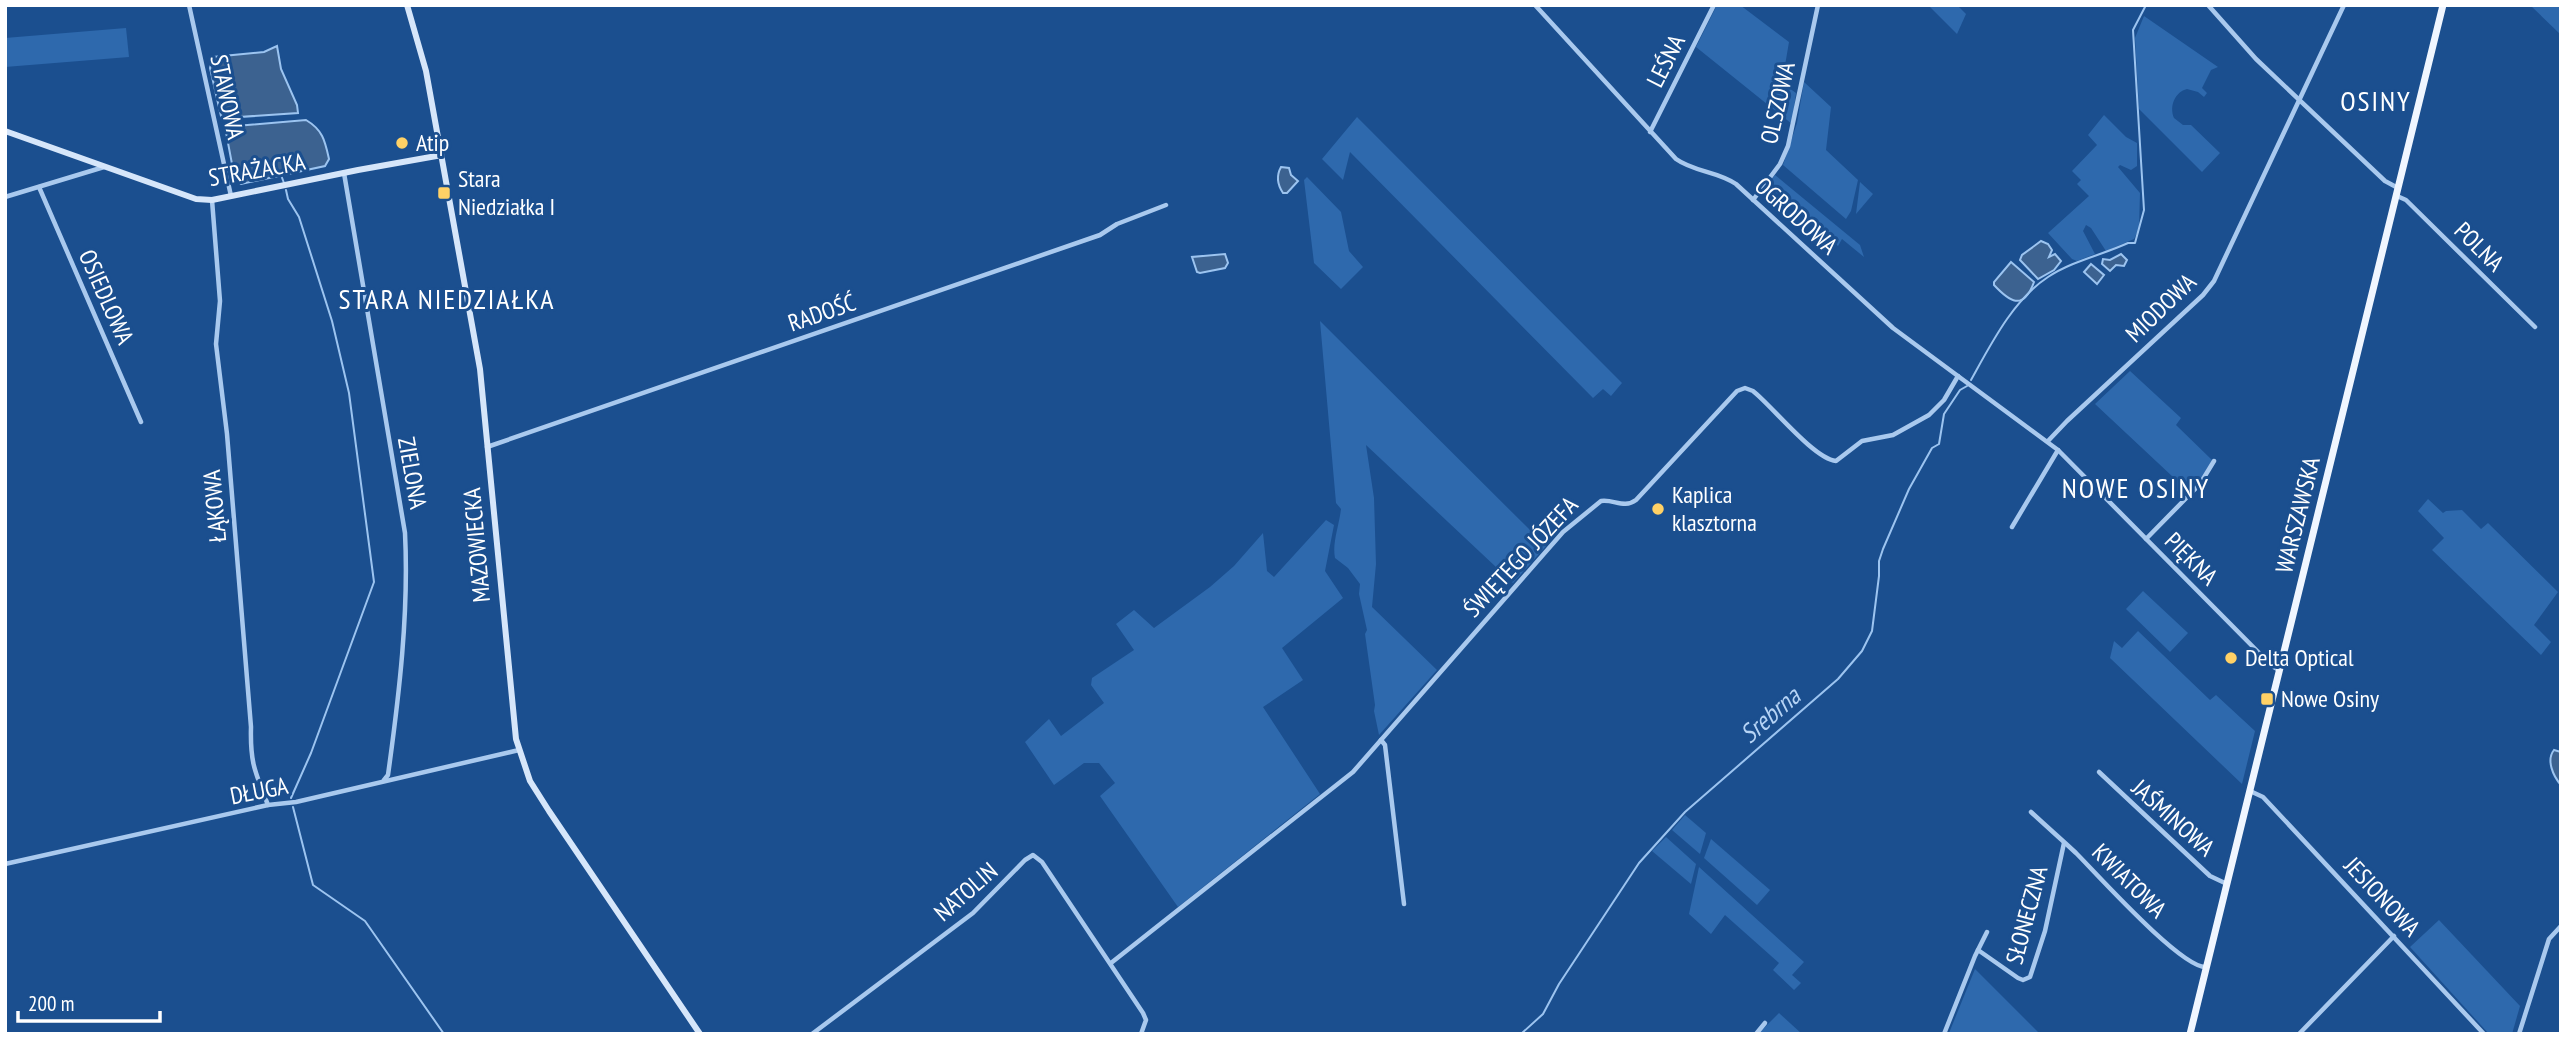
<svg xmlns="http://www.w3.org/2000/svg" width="2566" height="1039" font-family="'PT Sans Narrow',sans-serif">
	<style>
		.green { fill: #2e69ad }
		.water { fill: #3c6290; stroke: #9cc4f0; stroke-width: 2 }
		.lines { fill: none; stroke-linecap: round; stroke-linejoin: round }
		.stream { stroke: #9cc4f0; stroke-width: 2 }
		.street { stroke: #a9c9ee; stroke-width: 4.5 }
		.secondary { stroke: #d6e6fa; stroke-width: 6 }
		.primary { stroke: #f0f6ff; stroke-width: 7 }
		.poi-dot { fill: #ffd166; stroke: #1b4f8f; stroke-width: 2.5 }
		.labels { text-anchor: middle; stroke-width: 6; stroke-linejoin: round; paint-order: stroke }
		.street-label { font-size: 24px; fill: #fff; stroke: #1b4f8f }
		.poi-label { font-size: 24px; fill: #fff; stroke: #1b4f8f; text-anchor: start }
		.water-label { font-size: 26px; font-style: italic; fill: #b5d3f5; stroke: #1b4f8f }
		.quarter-label { font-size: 28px; letter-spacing: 2px; fill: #fff; stroke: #1b4f8f }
	</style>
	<rect width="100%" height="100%" fill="#1b4f8f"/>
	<g class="green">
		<polygon points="1717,5 1740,5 1789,42 1782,83 1796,93 1792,124 1696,47"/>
		<polygon points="1928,5 1957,5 1966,14 1957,34"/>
		<polygon points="2530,5 2561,5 2561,35"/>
		<path d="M 2144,16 L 2218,67 L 2211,70 L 2202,88 L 2207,93 L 2204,97 L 2198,92 L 2187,89 C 2175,92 2169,106 2174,118 L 2183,125 L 2191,125 L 2220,153 L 2202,172 L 2139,109 L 2135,38 Z"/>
		<polygon points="126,28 129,57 5,67 5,38"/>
		<polygon points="1804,82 1831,107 1826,150 1858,180 1851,211 1846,219 1783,165 1797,123"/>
		<polygon points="2104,115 2126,137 2137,143 2137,166 2131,170 2120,165 2118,167 2140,193 2139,229 2134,239 2106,251 2091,228 2086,225 2083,231 2095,254 2077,261 2072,259 2048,233 2089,196 2077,184 2081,180 2072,171 2097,145 2088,135"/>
		<polygon points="1357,117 1622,383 1611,396 1603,389 1593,398 1350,152 1343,180 1322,159"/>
		<polygon points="1775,175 1860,245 1864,257 1842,239 1838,246 1767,185"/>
		<polygon points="1307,177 1341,212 1349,251 1363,267 1341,289 1314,263 1304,180"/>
		<polygon points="1860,182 1873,194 1856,214"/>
		<path d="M 1320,321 L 1546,546 L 1513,583 L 1366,445 L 1374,498 L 1376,564 L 1372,607 L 1437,670 L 1379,735 L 1374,711 L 1375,705 L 1365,634 L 1367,630 L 1359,594 L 1360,584 L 1348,568 L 1335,558 C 1332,543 1339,526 1341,509 L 1336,503 Z"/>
		<polygon points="2130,371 2181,418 2176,425 2212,460 2201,479 2185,498 2168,482 2173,477 2095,404"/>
		<polygon points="2428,499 2443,513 2446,511 2462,510 2481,529 2488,523 2558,592 2534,625 2551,642 2541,655 2432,550 2444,538 2418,511"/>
		<polygon points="1326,520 1334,525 1325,571 1343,598 1282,648 1303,680 1263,707 1320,794 1178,907 1100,796 1115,783 1099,763 1084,763 1054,785 1025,742 1049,719 1061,736 1104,703 1091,685 1092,678 1134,650 1116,624 1134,610 1154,628 1210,587 1234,566 1263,533 1267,571 1274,577"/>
		<polygon points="2143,591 2188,633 2170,652 2126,609"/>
		<polygon points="2138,631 2210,700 2216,695 2255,731 2242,784 2110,658 2114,641 2122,648"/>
		<polygon points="1685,815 1706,833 1700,854 1672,830"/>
		<polygon points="1666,837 1696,864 1691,884 1652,851"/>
		<polygon points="1711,839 1770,890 1757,905 1704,858"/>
		<polygon points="1699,867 1804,962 1792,975 1801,983 1794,990 1773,970 1779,963 1725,915 1711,934 1689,914"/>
		<polygon points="2439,920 2520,1006 2512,1034 2489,1034 2410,947"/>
		<polygon points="1975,969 2040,1034 1949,1033"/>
		<polygon points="1779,1013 1802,1034 1758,1034"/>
	</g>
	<g class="water">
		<polygon points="277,46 281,69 297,105 298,113 225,118 221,116 210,68 213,57 264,52"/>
		<path d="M 306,120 C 323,130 325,141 329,159 L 325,166 L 241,184 L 235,180 L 225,127 Z"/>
		<path d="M 1281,167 L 1289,168 L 1291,175 L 1298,181 L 1287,193 L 1283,193 C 1277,184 1276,176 1281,167 Z"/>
		<polygon points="2041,241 2048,244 2052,250 2049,257 2055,254 2061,261 2054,270 2038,279 2020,260 2022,255"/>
		<polygon points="1225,254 1228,263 1225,268 1200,273 1197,272 1192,257"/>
		<polygon points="2121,254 2127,260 2124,266 2116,265 2110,271 2102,264 2103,259 2110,260"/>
		<path d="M 2011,262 L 2034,282 C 2023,312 2009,301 1994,285 L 1994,282 Z"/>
		<polygon points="2091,264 2104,275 2097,284 2084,272"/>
		<path d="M 2554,750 L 2561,752 L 2561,785 C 2553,776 2546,760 2554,750 Z"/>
	</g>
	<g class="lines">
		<g class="stream">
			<polyline points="281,175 284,183"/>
			<polyline points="286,190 288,199 299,217 332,321 349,393 374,582 311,753 291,798"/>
			<path d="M 1971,380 C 1991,344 2013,300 2048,277 C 2072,261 2102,255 2128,243 L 2135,243 L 2144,210 L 2133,30 L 2146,5"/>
			<polyline points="293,807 313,885 365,921 444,1034"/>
			<polyline points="1521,1034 1543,1014 1559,984 1639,863 1685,812 1838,679 1862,651 1872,631 1879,576 1879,561 1883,549 1909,489 1932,448 1939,444 1944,414 1960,390 1967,386"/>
		</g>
		<g class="street">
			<polyline points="189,5 231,196"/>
			<path d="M 1535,5 L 1676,159 C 1694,172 1717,171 1736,184 L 1893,328 L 2058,450 L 2272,666 L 2279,670"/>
			<polyline points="2208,5 2256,59 2385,181 2398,188"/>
			<polyline points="1650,132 1714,5"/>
			<path d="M 344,173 L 405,533 C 409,613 399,696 388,775 L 384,780"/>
			<polyline points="39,187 141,422"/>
			<polyline points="2397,196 2406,200 2535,327"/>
			<polyline points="5,197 104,167"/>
			<path d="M 212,200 L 220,301 L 216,344 L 227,434 L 251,727 C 250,763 255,772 268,805"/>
			<polyline points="1753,200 1780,164 1788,146 1818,5"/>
			<polyline points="2048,441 2067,421 2203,295 2214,281 2344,5"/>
			<polyline points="487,447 1100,235 1117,224 1166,205"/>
			<polyline points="2012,527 2058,450"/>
			<polyline points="2146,539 2200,484 2214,461"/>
			<polyline points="1381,740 1385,745 1404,904"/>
			<polyline points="2099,772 2210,876 2227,884"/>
			<polyline points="2250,791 2263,797 2484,1034"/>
			<path d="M 2031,812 C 2046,826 2061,839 2076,853 C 2097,874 2181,968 2206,967"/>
			<polyline points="5,864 268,805 296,802 519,750"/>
			<polyline points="1978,950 2018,978 2023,980 2030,977 2045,931 2064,843"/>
			<path d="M 1111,963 L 1353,772 L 1563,532 L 1601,501 C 1614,499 1624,509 1636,500 L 1737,391 L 1745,388 L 1753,391 C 1772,406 1814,459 1836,461 L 1862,441 L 1893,435 L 1929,415 L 1944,400 L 1958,376"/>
			<polyline points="812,1034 973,913 1025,860 1033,855 1042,862 1143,1013 1146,1020 1141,1034"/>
			<polyline points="1756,1034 1765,1023"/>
			<polyline points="1944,1034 1975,956 1987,932"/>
			<polyline points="2299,1034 2394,936"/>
			<polyline points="2519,1034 2549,939 2561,926"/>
		</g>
		<g class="secondary">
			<polyline points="407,5 426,71 480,369 516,739 530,781 549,811 700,1034"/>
			<polyline points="5,131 196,199 212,200 358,170 442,155"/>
		</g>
		<polyline class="primary" points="2190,1034 2443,5"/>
	</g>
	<g class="poi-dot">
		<circle cx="402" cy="143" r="7"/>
		<rect x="437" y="186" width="14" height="14" rx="3.5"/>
		<circle cx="1658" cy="509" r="7"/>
		<circle cx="2231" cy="658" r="7"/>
		<rect x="2260" y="692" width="14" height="14" rx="3.5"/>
	</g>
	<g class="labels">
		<g class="street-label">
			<text transform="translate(1666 61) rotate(-63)" y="8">LEŚNA</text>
			<text transform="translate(227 97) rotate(78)" y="8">STAWOWA</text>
			<text transform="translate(1778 103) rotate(-77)" y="8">OLSZOWA</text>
			<text transform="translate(257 170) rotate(-10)" y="8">STRAŻACKA</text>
			<text transform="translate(1796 216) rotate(42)" y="8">OGRODOWA</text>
			<text transform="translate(2479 247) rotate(45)" y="8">POLNA</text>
			<text transform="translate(106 297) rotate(66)" y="8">OSIEDLOWA</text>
			<text transform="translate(2161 308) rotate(-44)" y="8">MIODOWA</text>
			<text transform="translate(822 313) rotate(-19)" y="8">RADOŚĆ</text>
			<text transform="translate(412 473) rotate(80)" y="8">ZIELONA</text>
			<text transform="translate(215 506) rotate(-95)" y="8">ŁĄKOWA</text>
			<text transform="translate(2298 515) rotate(-76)" y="8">WARSZAWSKA</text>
			<text transform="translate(477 545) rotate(-95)" y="8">MAZOWIECKA</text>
			<text transform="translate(1521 557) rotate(-47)" y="8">ŚWIĘTEGO JÓZEFA</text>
			<text transform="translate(2191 559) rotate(45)" y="8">PIĘKNA</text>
			<text transform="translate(259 791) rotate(-11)" y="8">DŁUGA</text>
			<text transform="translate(2173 818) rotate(42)" y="8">JAŚMINOWA</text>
			<text transform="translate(2129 881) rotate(45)" y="8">KWIATOWA</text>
			<text transform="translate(966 892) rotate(-41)" y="8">NATOLIN</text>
			<text transform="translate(2382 897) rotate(47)" y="8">JESIONOWA</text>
			<text transform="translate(2027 915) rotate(-75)" y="8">SŁONECZNA</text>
		</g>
		<g class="poi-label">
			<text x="416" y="151">Atip</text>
			<text x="458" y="187">Stara<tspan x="458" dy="28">Niedziałka I</tspan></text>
			<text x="1672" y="503">Kaplica<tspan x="1672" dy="28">klasztorna</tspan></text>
			<text x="2245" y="666">Delta Optical</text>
			<text x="2281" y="707">Nowe Osiny</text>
		</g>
		<g class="water-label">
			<text transform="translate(1770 715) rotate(-41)" y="9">Srebrna</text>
		</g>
		<g class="quarter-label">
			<text x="2376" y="111">OSINY</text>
			<text x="447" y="309">STARA NIEDZIAŁKA</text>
			<text x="2136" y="498">NOWE OSINY</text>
		</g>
	</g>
	<rect width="2566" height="1039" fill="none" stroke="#ffffff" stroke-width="14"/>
	<path d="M18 1011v10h142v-10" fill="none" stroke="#ffffff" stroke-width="3.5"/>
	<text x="28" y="1011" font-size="21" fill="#ffffff" stroke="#1b4f8f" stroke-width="5" paint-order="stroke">200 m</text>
</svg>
